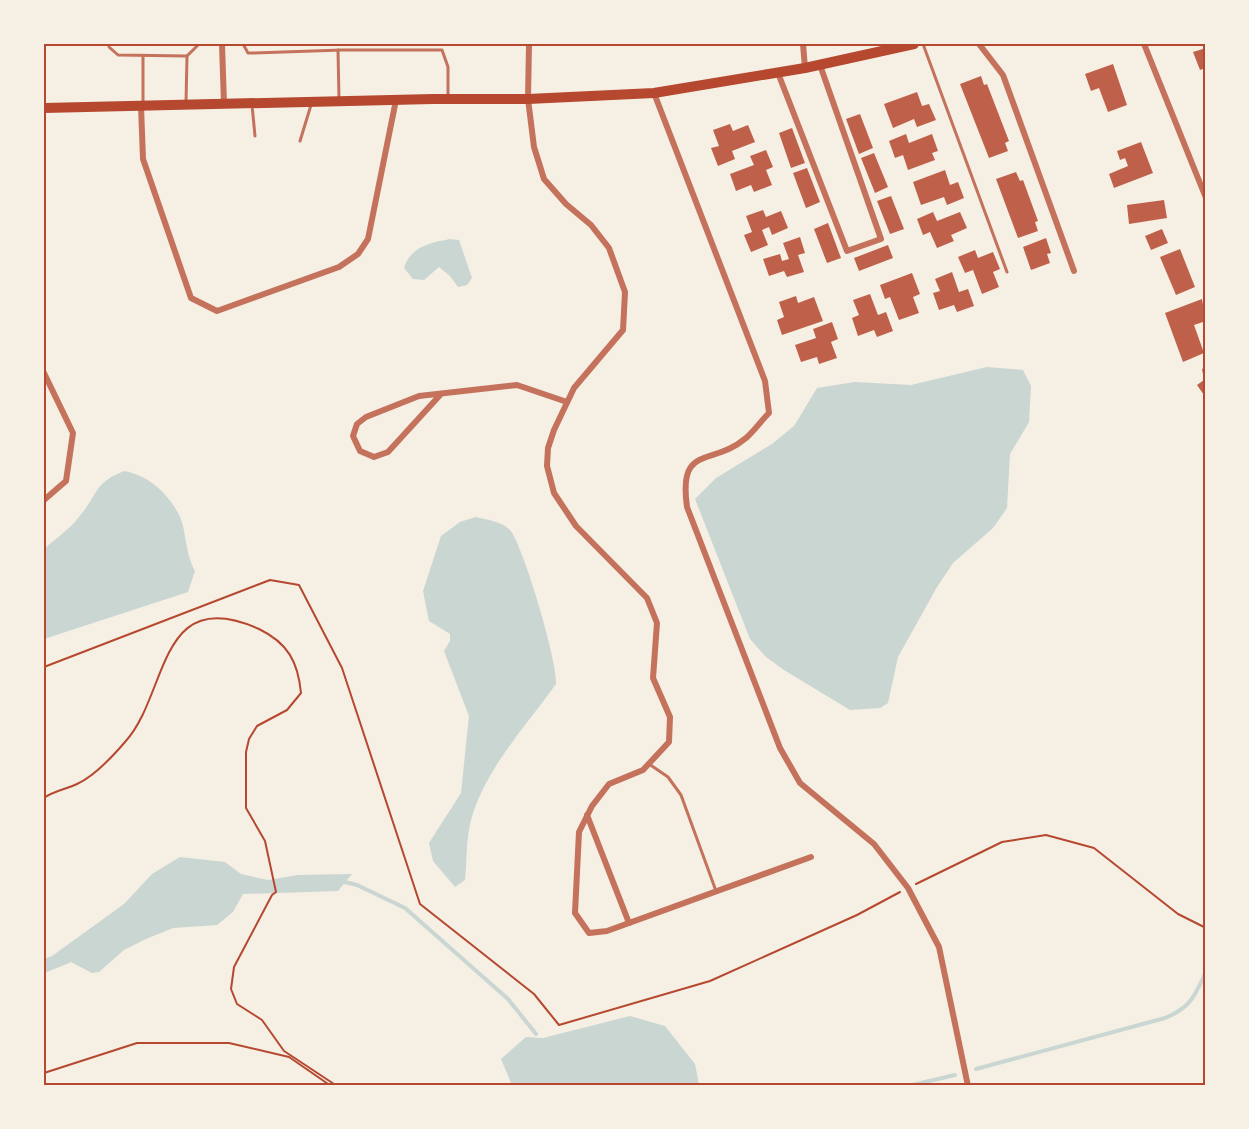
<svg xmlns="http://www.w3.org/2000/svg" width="1249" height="1129" font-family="'Work Sans',sans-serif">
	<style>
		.water { fill: #c9d6d2 }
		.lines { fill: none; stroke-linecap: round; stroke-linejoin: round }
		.stream { stroke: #c9d6d2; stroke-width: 4 }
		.building { fill: #bf614a }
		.path { stroke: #b5482f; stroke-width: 2 }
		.service { stroke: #c5725c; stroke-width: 3 }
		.minor { stroke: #c5725c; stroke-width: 6 }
		.primary { stroke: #b5482f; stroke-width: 10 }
		.neatline { fill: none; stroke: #b5482f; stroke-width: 2 }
	</style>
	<rect width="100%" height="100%" fill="#f6efe4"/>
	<g class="water">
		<path d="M 450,239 L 459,240 L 472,278 L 467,285 L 458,287 L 450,276 L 439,267 L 424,280 L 413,279 L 404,268 C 411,246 430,243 450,239 Z"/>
		<polygon points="987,367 1023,370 1031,386 1029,422 1010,454 1007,508 993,528 953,563 937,587 898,657 888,703 880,708 850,710 784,670 766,657 750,639 695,499 716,478 772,444 794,426 817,388 855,382 911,385"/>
		<path d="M 124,471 C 147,475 167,492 178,513 C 187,529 184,551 195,571 L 188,592 L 44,639 L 44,549 C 55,539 70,529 79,517 C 99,494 92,484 124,471 Z"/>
		<path d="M 476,517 C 487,520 501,521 510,530 C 523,545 558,663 556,684 C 526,726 485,769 471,820 C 466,839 467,861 465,880 L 455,887 L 433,861 L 429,843 L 461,793 L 469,716 L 444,651 L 450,641 L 450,634 L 429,621 L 423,591 L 441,536 L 460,522 Z"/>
		<polygon points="180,857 225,862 241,874 268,880 298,875 352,874 338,891 243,894 233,912 217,925 173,928 146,939 124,950 99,972 92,973 69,961 44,971 44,959 52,956 124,904 152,874"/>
		<polygon points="630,1016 665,1026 695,1064 699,1085 512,1085 501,1059 526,1037 543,1038"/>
	</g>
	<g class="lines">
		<g class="stream">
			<polyline points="341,881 357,885 405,908 508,999 536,1034"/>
			<polyline points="44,971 69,961"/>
			<path d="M 976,1069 L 1165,1018 C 1191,1007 1194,997 1206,972"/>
			<polyline points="908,1086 955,1075"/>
		</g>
	</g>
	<g class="building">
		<polygon points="1206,48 1206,68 1200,70 1193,52"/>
		<polygon points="1113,64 1127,105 1108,112 1099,88 1091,91 1085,74"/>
		<polygon points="981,76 984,85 987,84 1009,141 1005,143 1008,151 989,158 960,84"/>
		<polygon points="917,92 922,106 929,104 936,120 917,127 914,119 893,128 884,104"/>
		<polygon points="860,114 873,148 859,154 846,119"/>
		<polygon points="730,124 733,131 748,125 755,142 732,151 735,159 718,166 711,148 719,146 713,130"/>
		<polygon points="792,128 805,163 791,168 779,133"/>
		<polygon points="906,134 909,143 932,134 938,151 932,153 935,160 908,170 903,155 895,158 889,141"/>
		<polygon points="1141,142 1153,173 1114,188 1109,174 1128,166 1125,158 1120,160 1117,151"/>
		<polygon points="766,150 773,167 766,170 772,185 754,192 751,185 736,191 730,174 754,165 750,156"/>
		<polygon points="874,153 888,187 875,193 861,158"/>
		<polygon points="807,168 820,202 806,208 793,173"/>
		<polygon points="945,170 950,185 958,182 964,198 947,205 944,197 921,205 913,182"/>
		<polygon points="1016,172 1020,181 1023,180 1038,221 1035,222 1038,231 1018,238 996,179"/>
		<polygon points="891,196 904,229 890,234 877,201"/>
		<polygon points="1164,200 1167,218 1129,224 1127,205"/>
		<polygon points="763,210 766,217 781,211 788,228 772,235 769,227 762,230 768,245 751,252 744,235 752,232 746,216"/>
		<polygon points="933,212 937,221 960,212 967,228 951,235 954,241 937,248 930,232 923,235 917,219"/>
		<polygon points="828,223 841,258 827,263 814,229"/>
		<polygon points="1162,229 1168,243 1151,250 1145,236"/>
		<polygon points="800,237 805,253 798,255 804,272 787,277 784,271 769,276 763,259 780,254 782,261 789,259 783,243"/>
		<polygon points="1046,238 1051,253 1047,254 1050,263 1031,270 1023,247"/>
		<polygon points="888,245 893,258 859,271 854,258"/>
		<polygon points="1180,249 1195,287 1176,295 1160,257"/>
		<polygon points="975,250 978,258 993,252 1000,269 993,272 999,287 982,294 973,270 965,273 958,257"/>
		<polygon points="952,272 959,292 968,289 974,306 957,312 954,305 939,310 933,293 940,291 935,279"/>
		<polygon points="912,273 920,294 913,297 919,313 899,320 890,297 885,299 880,285"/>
		<polygon points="870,294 878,315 886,312 893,331 877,337 874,330 858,336 852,318 859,315 853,300"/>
		<polygon points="796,296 798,303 814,297 823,321 782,335 777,320 784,317 779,302"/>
		<polygon points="1202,299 1206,321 1194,325 1204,353 1183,362 1165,313"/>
		<polygon points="832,322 838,339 831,342 837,358 819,364 817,357 801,362 795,345 816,338 813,329"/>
		<polygon points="1206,367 1206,398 1197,385 1204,380 1202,369"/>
	</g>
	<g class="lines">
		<g class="path">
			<polyline points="44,667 270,580 299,585 342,668 420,904 534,994 559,1025 710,981 857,915 900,892"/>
			<path d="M 44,798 C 53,791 67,789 77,784 C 95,776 113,756 125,742 C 169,694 157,583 259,629 C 288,643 298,662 301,693 L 287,710 L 257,726 L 249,739 L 246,752 L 246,808 L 265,841 L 276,892 L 272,895 L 234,967 L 231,989 L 237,1004 L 262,1020 L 284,1051 L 337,1086"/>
			<polyline points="916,884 1002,842 1046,835 1094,848 1178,914 1206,928"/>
			<polyline points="44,1073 137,1043 229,1043 289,1057 331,1086"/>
		</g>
		<g class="service">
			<polyline points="243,44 248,53 253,53 342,50 442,50 448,67 448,97"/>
			<polyline points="923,44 1007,272"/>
			<polyline points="109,47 118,55 187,56 199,44"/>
			<polyline points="338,50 339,99"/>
			<polyline points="143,56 143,103"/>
			<polyline points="186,103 187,56"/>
			<polyline points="252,105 255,136"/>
			<polyline points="300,141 311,105"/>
			<polyline points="649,764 668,777 681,795 716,891"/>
		</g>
		<g class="minor">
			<polyline points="222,44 224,104"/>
			<polyline points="529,44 528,99 534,147 544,179 566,204 591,225 609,248 625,292 623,330 574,388 554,430 548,448 547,466 554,493 576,526 647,598 657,623 653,678 670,717 669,742 643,770 609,784 592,806 579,832 575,913 589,933 607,931 811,857"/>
			<polyline points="803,44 805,68"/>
			<polyline points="979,44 1003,75 1074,271"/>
			<polyline points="1144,44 1206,198"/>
			<polyline points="778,73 847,251 881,239 820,65"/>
			<path d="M 654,93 L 765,381 L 769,413 C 761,421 754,431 746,438 C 712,467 678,443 687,507 L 780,748 L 800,783 L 874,844 L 908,888 L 939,947 L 968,1086"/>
			<polyline points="141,106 143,159 191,298 217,311 339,267 358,254 368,239 396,100"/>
			<polyline points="44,373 73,433 66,481 44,500"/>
			<polyline points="441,394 388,452 374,457 360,451 353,436 357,424 366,417 419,396 517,385 567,402"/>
			<polyline points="587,815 629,923"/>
		</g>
		<polyline class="primary" points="44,108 433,99 528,99 654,93 805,68 914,44"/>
	</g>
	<rect width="1249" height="1129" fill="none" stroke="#f6efe4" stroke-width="90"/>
	<rect x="45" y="45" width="1159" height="1039" class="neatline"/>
</svg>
